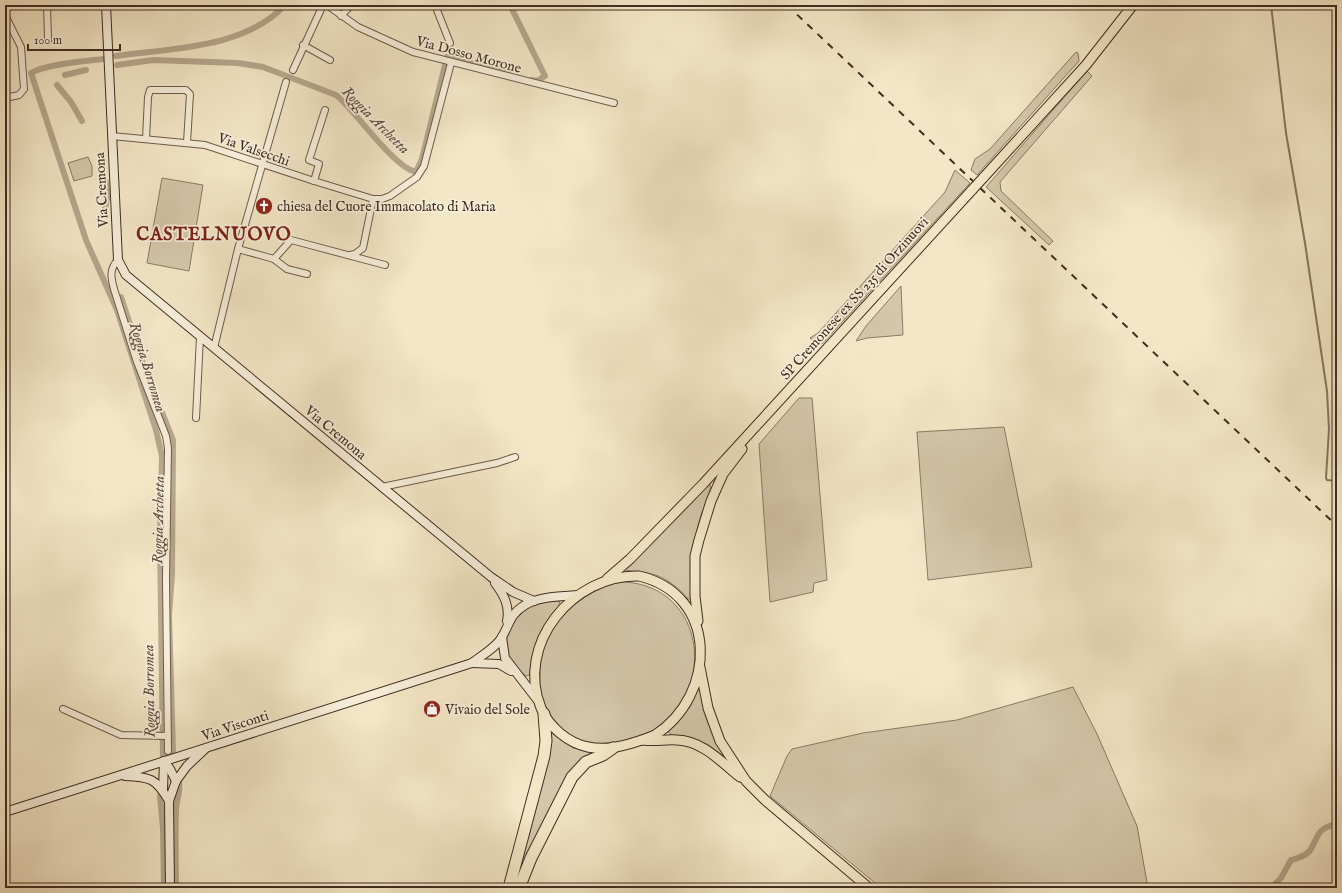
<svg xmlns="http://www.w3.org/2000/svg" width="1342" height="893" font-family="'IM FELL English',serif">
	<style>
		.green { fill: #d5c7ab; stroke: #8a7a66 }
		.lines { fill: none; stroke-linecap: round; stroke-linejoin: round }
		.stream { stroke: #877763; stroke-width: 2 }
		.canal { stroke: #b7a88f; stroke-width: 6 }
		.street-casing { stroke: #6d5c4a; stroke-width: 8 }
		.secondary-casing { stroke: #402d21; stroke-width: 10 }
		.primary-casing { stroke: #402d21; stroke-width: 11 }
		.highway-casing { stroke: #402d21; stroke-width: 13 }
		.street { stroke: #f8efdb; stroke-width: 6 }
		.secondary { stroke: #f8efdb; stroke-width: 8 }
		.primary { stroke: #f4e7c7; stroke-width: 9 }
		.highway { stroke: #f4e7c7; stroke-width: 11 }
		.rail { stroke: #402d21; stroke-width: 2; stroke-dasharray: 7 7; stroke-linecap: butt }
		.primary-bridge-casing { stroke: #402d21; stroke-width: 11; stroke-linecap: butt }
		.primary-bridge { stroke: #f4e7c7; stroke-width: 9 }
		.labels { text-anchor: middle; stroke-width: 3.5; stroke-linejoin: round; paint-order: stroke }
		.street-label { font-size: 14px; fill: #402d21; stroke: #f8efdb }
		.poi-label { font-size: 14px; fill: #402d21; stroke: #f8efdb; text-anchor: start }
		.water-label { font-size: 15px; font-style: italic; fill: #5e4c3c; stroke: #f8efdb }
		.district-label { font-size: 18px; font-weight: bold; letter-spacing: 1px; fill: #7a1f14; stroke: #f8efdb }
	</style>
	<rect width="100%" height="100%" fill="#f4e7c7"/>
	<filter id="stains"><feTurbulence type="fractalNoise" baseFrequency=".005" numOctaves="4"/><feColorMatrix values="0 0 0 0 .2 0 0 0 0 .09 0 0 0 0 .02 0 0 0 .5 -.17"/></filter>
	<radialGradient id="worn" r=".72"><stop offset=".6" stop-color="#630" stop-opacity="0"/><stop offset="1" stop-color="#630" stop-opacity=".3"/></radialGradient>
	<g class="green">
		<polygon points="1076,52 1078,53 1079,61 977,175 971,170 975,159 990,149"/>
		<polygon points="1087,71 1092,76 1000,182 1001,191 1053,241 1049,245 986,187"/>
		<polygon points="88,157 92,166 92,176 74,181 68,163"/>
		<polygon points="955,170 970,183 822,344 810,338 818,333 945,192"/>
		<polygon points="162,178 203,185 189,271 147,263"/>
		<polygon points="901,286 903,335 867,338 856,341 866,326"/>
		<polygon points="799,398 812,398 827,580 814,583 813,592 770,602 759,444"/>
		<polygon points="1004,427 1032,567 928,580 917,432"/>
		<path d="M 709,482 C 714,489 704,507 701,515 C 692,542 693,570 692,599 L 688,599 C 678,587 664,576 648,573 C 641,571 633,572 626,570 L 625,569 Z"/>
		<path d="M 617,582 C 685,580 713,649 682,703 C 676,713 666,720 658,727 C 653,730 649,736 644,738 C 639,741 632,741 626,743 C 613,746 595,747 581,742 C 568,736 555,726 547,714 C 536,696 538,655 548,637 C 562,609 588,591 617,582 Z"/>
		<path d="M 551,601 L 560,601 C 558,613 545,622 540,633 C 534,646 532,661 530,675 L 526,676 C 521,672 514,667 511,661 C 498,640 513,615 533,605 C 539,603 546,602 551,601 Z"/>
		<polygon points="1073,687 1097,734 1137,826 1148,888 881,888 770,796 787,756 792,749 863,733 957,720"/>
		<path d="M 700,689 C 705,712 711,733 723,753 L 722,756 C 711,749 702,741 689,737 C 681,736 674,738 668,732 L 689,708 L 698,690 Z"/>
		<polygon points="552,733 573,748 593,753 574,767 568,775 520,872 518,873 550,734"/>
	</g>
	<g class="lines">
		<polyline class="stream" points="1271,5 1286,133 1305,243 1327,391 1329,429 1326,478 1327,480 1337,481"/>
		<g class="canal">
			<polyline points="510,5 545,76 537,81 531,80"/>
			<path d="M 116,56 C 172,48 244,49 285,5"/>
			<path d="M 103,59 C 86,61 45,64 31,73 L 86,240 L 117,310 L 156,430 L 162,456 L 160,538 L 163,755"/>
			<path d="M 117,65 L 153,60 L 238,63 L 263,67 L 336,95 C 356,111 393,167 416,172 L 422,159 L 447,57 L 509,73"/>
			<polyline points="65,75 86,70"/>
			<polyline points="57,85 71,102 82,121"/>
			<polyline points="104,214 108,193 106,182"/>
			<polyline points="121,297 145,370 173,440 172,575 169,615 173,752"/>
			<polyline points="160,796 163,828 164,888"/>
			<path d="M 176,888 C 176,862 175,836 176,810 C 176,800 181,792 179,783"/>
			<path d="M 1271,888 L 1281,878 L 1291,860 C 1298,858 1307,856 1311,849 C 1319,834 1318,828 1337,824"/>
		</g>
		<defs>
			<g id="street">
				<polyline points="47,5 48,40"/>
				<polyline points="327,5 358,27 413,52 614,103"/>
				<polyline points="435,5 450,43"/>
				<polyline points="5,15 21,47 24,89 19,95 5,98"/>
				<polyline points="341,16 351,5"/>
				<polyline points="303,45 330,60"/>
				<polyline points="293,70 323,5"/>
				<polyline points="112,136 205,145 314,181 373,199 382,199 390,196 417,177 424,166 451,63"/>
				<polyline points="146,139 148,97 150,90 186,90 190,94 187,142"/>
				<polyline points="314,181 319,164 309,160 325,110"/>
				<polyline points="238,249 274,259 287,269 307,274"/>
				<polyline points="350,255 355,254 363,248 373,199"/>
				<polyline points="274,259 291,240 385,265"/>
				<path d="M 118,260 C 109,269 111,278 114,289 L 137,362 L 166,436 L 168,448 L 166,579 L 168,751"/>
				<polyline points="214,348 238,249 286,82"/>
				<polyline points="196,418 200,337"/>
				<polyline points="382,487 497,463 515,457"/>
				<polyline points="63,709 121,735 168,736"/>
			</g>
			<g id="secondary">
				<polyline points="106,5 118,260 126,275 491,577 513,592 534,601"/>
				<path d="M 495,583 C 504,595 510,606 507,621"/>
				<polyline points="502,637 505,658 539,702"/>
				<polyline points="472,663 499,664 511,671"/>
				<polyline points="164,761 170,769 176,781"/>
				<path d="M 125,776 C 150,777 156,778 169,801"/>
				<polyline points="163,790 164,761"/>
				<path d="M 5,812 L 472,663 C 482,655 496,648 502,637 C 510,623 510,614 525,605 C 540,596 560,597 577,595"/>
				<polyline points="170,888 169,801 176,781 187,766 205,749"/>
			</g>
			<g id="primary">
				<polyline points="983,178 1086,65 1133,5"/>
				<path d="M 639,576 C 719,595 717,695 655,735 C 647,739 638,741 629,744 C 615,748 602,750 588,747 C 568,743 549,727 541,708 C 515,644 573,574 639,576 Z"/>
				<polyline points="607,579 630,559 703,484 972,190"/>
				<polyline points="698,621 695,596 695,556 699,540 711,501 723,474 742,449"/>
				<polyline points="700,667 708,708 720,741 746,781 765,800 869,888"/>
				<path d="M 643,740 C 655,742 665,739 677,740 C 703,741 721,762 740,777"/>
			</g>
			<g id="highway">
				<polyline points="509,888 544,756 546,741 544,714"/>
				<polyline points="519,888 531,858 572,777 586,762 603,755 613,748"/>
			</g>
		</defs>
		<use href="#street" class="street-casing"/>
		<use href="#secondary" class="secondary-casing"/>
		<use href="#primary" class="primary-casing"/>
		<use href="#highway" class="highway-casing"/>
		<use href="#street" class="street"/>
		<use href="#secondary" class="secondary"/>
		<use href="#primary" class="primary"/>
		<use href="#highway" class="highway"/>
		<polyline class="rail" points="787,5 1337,526"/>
		<defs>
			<polyline id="primary-bridge" points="972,190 983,178"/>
		</defs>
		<use href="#primary-bridge" class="primary-bridge-casing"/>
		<use href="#primary-bridge" class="primary-bridge"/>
	</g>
	<defs>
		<symbol id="church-disc" viewBox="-11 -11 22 22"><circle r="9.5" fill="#8f2418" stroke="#f8efdb"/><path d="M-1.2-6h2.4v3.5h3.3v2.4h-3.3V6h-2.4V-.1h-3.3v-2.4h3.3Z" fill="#fff"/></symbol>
		<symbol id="shop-disc" viewBox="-11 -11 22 22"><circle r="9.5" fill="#8f2418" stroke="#f8efdb"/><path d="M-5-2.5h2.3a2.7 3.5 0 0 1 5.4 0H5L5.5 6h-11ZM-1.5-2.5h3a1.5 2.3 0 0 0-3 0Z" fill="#fff"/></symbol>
	</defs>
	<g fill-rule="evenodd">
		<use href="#church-disc" x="254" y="196" width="20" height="20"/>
		<use href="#shop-disc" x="422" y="699" width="20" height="20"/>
	</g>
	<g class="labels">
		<g class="street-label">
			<text transform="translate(469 54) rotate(15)" y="5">Via Dosso Morone</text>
			<text transform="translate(254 149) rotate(19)" y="5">Via Valsecchi</text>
			<text transform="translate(101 190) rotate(-93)" y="5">Via Cremona</text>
			<text transform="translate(854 298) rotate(-48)" y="5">SP Cremonese ex SS 235 di Orzinuovi</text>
			<text transform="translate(336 432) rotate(40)" y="5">Via Cremona</text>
			<text transform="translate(235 725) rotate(-18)" y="5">Via Visconti</text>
		</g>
		<g class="poi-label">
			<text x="277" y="211">chiesa del Cuore Immacolato di Maria</text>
			<text x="445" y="714">Vivaio del Sole</text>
		</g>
		<g class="water-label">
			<text transform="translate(376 120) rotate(45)" y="5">Roggia Archetta</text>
			<text transform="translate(148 367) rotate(73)" y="5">Roggia Borromea</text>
			<text transform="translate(158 520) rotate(-89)" y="5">Roggia Archetta</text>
			<text transform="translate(149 691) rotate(-91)" y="5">Roggia Borromea</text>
		</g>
		<g class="district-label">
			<text x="214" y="240">CASTELNUOVO</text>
		</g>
	</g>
	<rect width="1342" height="893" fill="none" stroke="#f4e7c7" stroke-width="20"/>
	<rect x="6" y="6" width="1330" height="881" fill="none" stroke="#402d21" stroke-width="2"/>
	<rect x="10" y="10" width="1322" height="873" fill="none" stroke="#402d21"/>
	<path d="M28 44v6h92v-6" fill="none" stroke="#402d21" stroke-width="2"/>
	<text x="34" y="44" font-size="12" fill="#402d21" stroke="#f8efdb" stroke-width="3" paint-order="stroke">100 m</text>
	<rect width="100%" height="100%" filter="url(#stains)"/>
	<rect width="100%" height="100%" fill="url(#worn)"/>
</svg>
